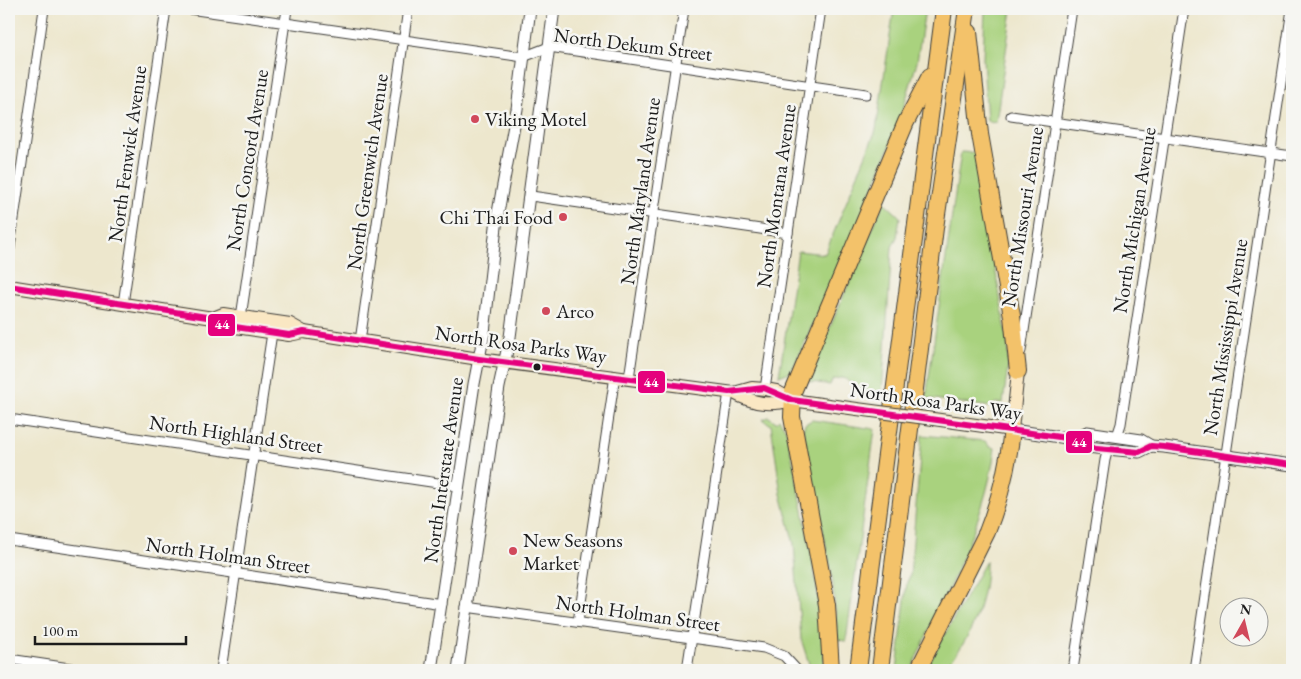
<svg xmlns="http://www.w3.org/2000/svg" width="1301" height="679" font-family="'EB Garamond',serif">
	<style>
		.green { fill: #a9d27e; stroke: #62774d }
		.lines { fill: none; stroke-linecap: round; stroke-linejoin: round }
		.minor-casing { stroke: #3b3a37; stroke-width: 11 }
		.tertiary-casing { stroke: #3b3a37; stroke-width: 13 }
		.secondary-casing { stroke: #3b3a37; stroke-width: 14 }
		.motorway-casing { stroke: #3b3a37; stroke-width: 18 }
		.minor { stroke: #fff; stroke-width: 9 }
		.tertiary { stroke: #fff; stroke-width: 11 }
		.secondary { stroke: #fae7c3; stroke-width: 12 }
		.motorway { stroke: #f3c26a; stroke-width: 16 }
		.secondary-bridge-casing { stroke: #3b3a37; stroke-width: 14; stroke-linecap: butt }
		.secondary-bridge { stroke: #fae7c3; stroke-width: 12 }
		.bus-1-casing { stroke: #f6f6f2; stroke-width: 10 }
		.bus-1 { stroke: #e5007d; stroke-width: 6 }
		.poi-dot { fill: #d1495b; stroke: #f6f6f2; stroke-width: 2 }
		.bus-dot { fill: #1c1c1c; stroke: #f6f6f2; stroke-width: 2 }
		.labels { text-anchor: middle; stroke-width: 5; stroke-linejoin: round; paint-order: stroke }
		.street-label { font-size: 20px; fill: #1c1c1c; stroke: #f6f6f2 }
		.poi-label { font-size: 20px; fill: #1c1c1c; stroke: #f6f6f2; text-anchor: start }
		.line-badge { stroke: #f6f6f2; stroke-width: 2 }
		.badge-label { font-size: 14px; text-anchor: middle; font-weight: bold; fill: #fff }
	</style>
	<rect width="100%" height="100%" fill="#f6f6f2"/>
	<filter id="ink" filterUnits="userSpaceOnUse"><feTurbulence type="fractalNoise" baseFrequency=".02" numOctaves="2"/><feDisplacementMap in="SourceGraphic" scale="10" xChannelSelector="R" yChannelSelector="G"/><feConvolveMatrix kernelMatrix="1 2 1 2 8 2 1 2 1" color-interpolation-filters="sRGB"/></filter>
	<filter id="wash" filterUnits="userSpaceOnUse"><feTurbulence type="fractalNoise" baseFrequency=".0096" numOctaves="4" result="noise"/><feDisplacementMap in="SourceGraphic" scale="20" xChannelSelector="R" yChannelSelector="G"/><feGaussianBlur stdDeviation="1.12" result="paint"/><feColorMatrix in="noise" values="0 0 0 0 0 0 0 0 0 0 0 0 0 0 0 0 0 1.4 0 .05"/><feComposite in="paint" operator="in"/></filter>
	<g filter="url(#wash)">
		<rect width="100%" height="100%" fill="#ede7cd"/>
		<g class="green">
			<polygon points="894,9 925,9 917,62 898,126 864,210 794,366 790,372 779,376 798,251 825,254 876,130"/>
			<polygon points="985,9 1012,9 996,122 987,121 983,59"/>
			<polygon points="961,152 976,153 1008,345 1008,366 1003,403 995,403 991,407 926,398"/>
			<path d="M 884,202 L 900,217 L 897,237 L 892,247 L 882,392 C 876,391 862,392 857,389 C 847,383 848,374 832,380 L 830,385 L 807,381 Z"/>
			<path d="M 769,417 L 776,422 L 779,419 L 786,430 C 803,509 821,589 825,670 L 811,670 L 801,639 L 794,544 L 781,494 L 771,425 L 763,419 Z"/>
			<polygon points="812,420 875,429 846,641 838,640 832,575 803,430 805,424"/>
			<path d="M 922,435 L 985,441 L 990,447 L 995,448 C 985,528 942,597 911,670 L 897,670 L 907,582 L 910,576 Z"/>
			<path d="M 986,561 C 987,598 970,646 941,670 L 925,670 Z"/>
		</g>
	</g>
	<g filter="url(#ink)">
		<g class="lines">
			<defs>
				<g id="minor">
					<polyline points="189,9 523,57 549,47 866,94"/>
					<polyline points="1011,116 1292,156"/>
					<polyline points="531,196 788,233"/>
					<polyline points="9,254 44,9"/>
					<polyline points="123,304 166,9"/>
					<polyline points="241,317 287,9"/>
					<polyline points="360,341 408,9"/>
					<polyline points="1021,351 1072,9"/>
					<polyline points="629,378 684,9"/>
					<polyline points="765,389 821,9"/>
					<polyline points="9,419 458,486"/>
					<polyline points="1117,436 1121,424 1184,9"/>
					<polyline points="9,540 442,604"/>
					<polyline points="466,607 764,648 784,656 797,670"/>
					<polyline points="578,622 615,376"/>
					<polyline points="9,659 83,670"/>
					<polyline points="221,670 272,333"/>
					<polyline points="687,670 729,392"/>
					<polyline points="1073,670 1105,460 1108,449"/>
					<polyline points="1194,670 1292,9"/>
				</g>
				<g id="tertiary">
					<polyline points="1012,430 1074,439 1086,447 1139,452 1151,446 1164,447 1292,465"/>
					<polyline points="1074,439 1087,432 1141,440 1151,446"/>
					<polyline points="431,670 474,384 484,333 497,218 517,109 530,9"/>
					<polyline points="458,670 499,387 510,337 554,9"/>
				</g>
				<g id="secondary">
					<path d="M 9,286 L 213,318 L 223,314 L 290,324 L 304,332 L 479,359 L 734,393 C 754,404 770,406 792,400"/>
					<polyline points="213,318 222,325 289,335 304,332"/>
					<polyline points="734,393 752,388 765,389 776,391 792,400 857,409"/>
					<polyline points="926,418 1012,430 1018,371"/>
				</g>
				<g id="motorway">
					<polyline points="969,32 980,134 1012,316 1018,371"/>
					<polyline points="831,670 827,605 792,417 793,392 906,122 930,76"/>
					<polyline points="858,670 944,9"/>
					<polyline points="880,670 935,228 967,9"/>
					<path d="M 918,670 L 987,532 C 1000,499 1008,466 1012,430"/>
				</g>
			</defs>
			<use href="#minor" class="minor-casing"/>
			<use href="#tertiary" class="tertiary-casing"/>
			<use href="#secondary" class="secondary-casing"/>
			<use href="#motorway" class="motorway-casing"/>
			<use href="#minor" class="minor"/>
			<use href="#tertiary" class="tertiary"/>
			<use href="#secondary" class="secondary"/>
			<use href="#motorway" class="motorway"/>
			<defs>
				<polyline id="secondary-bridge" points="857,409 926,418"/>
			</defs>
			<use href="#secondary-bridge" class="secondary-bridge-casing"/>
			<use href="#secondary-bridge" class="secondary-bridge"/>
			<defs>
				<polyline id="bus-1" points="9,286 213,318 222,325 289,335 304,332 479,359 729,392 764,388 792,400 1074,439 1086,447 1139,452 1151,446 1164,447 1292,465"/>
			</defs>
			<use href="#bus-1" class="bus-1-casing"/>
			<use href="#bus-1" class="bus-1"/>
		</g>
	</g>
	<g class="poi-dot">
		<circle cx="475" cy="119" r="5"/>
		<circle cx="563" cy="217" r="5"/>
		<circle cx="546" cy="311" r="5"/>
		<circle cx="513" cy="551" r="5"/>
	</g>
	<circle class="bus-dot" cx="537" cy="367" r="4.5"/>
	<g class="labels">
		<g class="street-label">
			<text transform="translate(633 44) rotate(7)" y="7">North Dekum Street</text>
			<text transform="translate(127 154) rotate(-82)" y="7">North Fenwick Avenue</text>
			<text transform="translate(247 160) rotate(-81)" y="7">North Concord Avenue</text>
			<text transform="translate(367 172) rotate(-82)" y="7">North Greenwich Avenue</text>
			<text transform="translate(640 191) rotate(-82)" y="7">North Maryland Avenue</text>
			<text transform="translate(776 196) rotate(-82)" y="7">North Montana Avenue</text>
			<text transform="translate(1022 217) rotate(-81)" y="7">North Missouri Avenue</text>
			<text transform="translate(1134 220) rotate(-81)" y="7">North Michigan Avenue</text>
			<text transform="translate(1225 337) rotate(-81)" y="7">North Mississippi Avenue</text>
			<text transform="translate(521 344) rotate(8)" y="7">North Rosa Parks Way</text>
			<text transform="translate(936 401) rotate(8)" y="7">North Rosa Parks Way</text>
			<text transform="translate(236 434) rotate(8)" y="7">North Highland Street</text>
			<text transform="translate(443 470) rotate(-82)" y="7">North Interstate Avenue</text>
			<text transform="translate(228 555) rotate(8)" y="7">North Holman Street</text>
			<text transform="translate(638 613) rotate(8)" y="7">North Holman Street</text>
		</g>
		<g class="poi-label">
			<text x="485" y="126">Viking Motel</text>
			<text x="553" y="224" text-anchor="end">Chi Thai Food</text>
			<text x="556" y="318">Arco</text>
			<text x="523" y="547">New Seasons<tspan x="523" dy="23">Market</tspan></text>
		</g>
	</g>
	<g class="line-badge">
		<rect x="207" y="313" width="29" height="24" rx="5" fill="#e5007d"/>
		<rect x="637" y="370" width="29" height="24" rx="5" fill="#e5007d"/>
		<rect x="1065" y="430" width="28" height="24" rx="5" fill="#e5007d"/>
	</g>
	<g class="badge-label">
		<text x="222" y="329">44</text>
		<text x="651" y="387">44</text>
		<text x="1079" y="447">44</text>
	</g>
	<rect width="1301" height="679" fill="none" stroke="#f6f6f2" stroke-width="30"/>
	<g transform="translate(1244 622) rotate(8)"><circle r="24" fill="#f6f6f2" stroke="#9f9f9c"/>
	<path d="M0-4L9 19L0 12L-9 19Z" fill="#d1495b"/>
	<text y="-8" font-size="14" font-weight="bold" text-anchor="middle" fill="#1c1c1c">N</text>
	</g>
	<path d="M35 636v8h151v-8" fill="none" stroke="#1c1c1c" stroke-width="2.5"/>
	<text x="42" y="636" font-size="15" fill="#1c1c1c" stroke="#f6f6f2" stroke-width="4" paint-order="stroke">100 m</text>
</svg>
